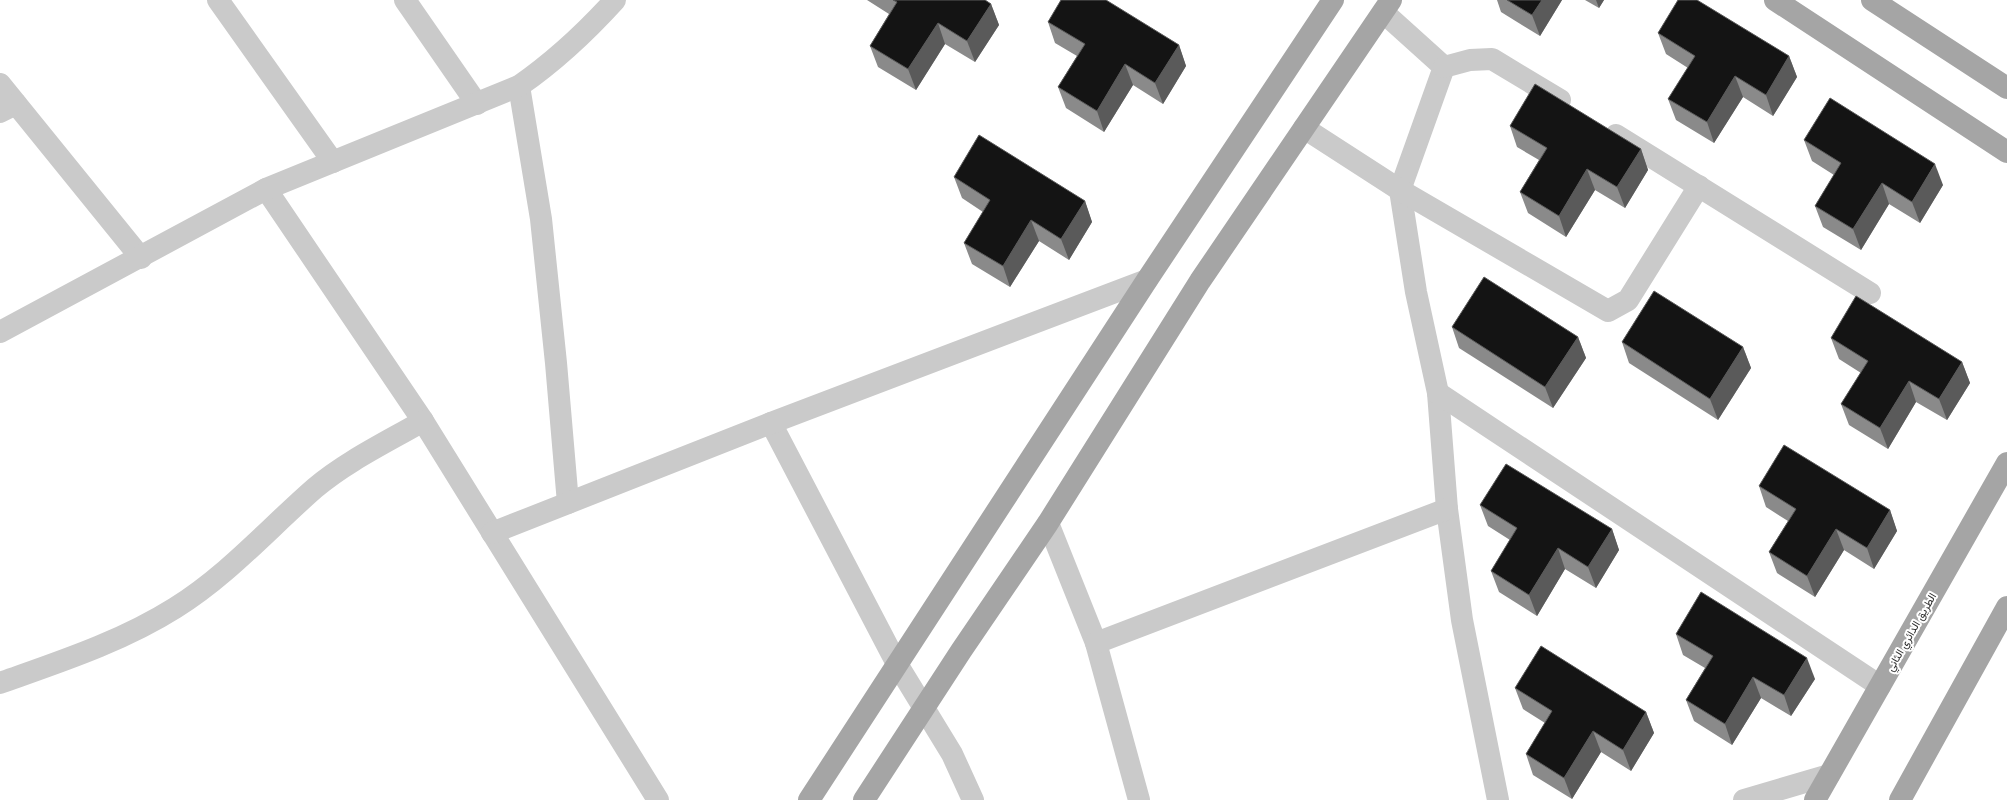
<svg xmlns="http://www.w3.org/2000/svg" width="2007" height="800" font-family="Inter,Vazirmatn,sans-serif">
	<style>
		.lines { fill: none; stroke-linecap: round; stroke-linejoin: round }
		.minor { stroke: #cacaca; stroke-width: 22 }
		.primary { stroke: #a5a5a5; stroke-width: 22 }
		.wall { fill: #8a8a8a }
		.shaded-wall { fill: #5a5a5a }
		.building { fill: #141414; stroke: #5a5a5a }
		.labels { text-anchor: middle; stroke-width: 4; stroke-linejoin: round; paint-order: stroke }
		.street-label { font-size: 11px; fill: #2d2d2d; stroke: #fff }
	</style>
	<rect width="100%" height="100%" fill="#fff"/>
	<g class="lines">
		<g class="minor">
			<polyline points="218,0 333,162"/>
			<polyline points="405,0 477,104"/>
			<polyline points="1383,12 1444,67 1400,190 1416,292 1438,393 1447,509 1462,620 1498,800"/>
			<polyline points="1444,67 1470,60 1492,59 1560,100"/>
			<polyline points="0,84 141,258"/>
			<polyline points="519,86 541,219 556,363 568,503"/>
			<polyline points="0,112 16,104"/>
			<polyline points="1304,128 1400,190 1608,311 1628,300 1699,186"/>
			<polyline points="1616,135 1870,293"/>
			<polyline points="266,189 423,421 658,800"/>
			<path d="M 0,332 L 266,189 L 519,86 C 555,61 586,32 615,0"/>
			<polyline points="1438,393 1880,686"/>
			<polyline points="771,423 897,664 952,754 973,800"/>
			<polyline points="1048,523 1096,643 1139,800"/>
			<polyline points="492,533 771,423 1147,280"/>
			<polyline points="1096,643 1447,509"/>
			<path d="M 0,683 C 59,662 121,642 175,608 C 228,575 268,529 315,488 C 347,461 387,442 423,421"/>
			<polyline points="1744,800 1829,775"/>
		</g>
		<g class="primary">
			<polyline points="1775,0 2007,152"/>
			<polyline points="1872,0 2007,88"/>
			<polyline points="809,800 1147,280 1333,0"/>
			<polyline points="864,800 961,651 1048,523 1200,281 1391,0"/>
			<polyline points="1815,800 2007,463"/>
			<polyline points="1900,800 2007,607"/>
		</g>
	</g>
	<g class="wall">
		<polygon points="867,0 985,0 991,4 999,25 975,62 945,44 916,90 878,67 870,46 889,14"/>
		<polygon points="1497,0 1562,0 1540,36 1501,12"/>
		<polygon points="1585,0 1604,0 1599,8"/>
		<polygon points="1048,22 1179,45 1186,66 1163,104 1133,85 1104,132 1066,108 1058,87 1077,56 1055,43"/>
		<polygon points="1658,33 1789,56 1797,77 1773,116 1743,97 1714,143 1676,120 1668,99 1688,68 1666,54"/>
		<polygon points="1510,126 1641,149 1648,170 1625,208 1595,190 1566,237 1528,213 1520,192 1539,160 1517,147"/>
		<polygon points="1804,140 1943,185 1920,223 1889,204 1861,250 1823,227 1815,206 1834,175 1812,161"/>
		<polygon points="954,177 1085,201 1092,222 1069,260 1039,241 1010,287 972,264 964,243 983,212 962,198"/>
		<polygon points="1452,327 1578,337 1586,358 1553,408 1459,348"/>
		<polygon points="1831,338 1962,362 1970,383 1947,420 1916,402 1888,449 1849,425 1841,404 1861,373 1839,359"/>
		<polygon points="1622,342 1743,347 1751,368 1718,420 1629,363"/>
		<polygon points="1759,486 1890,510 1897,531 1874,569 1844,550 1815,597 1777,573 1769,552 1788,521 1766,507"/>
		<polygon points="1480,505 1612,529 1619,550 1596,588 1565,569 1537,616 1499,592 1491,571 1510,540 1488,526"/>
		<polygon points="1676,634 1815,679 1791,716 1761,698 1732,745 1694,721 1686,700 1705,668 1683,655"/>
		<polygon points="1515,688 1646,712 1654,733 1631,771 1601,752 1572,799 1533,775 1526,754 1545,723 1523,709"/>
	</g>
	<g class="shaded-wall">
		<polygon points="1542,0 1562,0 1540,36 1532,15"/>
		<polygon points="1596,0 1604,0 1599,8"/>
		<polygon points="991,4 999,25 975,62 967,41"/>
		<polygon points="938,23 945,44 916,90 908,69"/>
		<polygon points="1179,45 1186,66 1163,104 1155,83"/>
		<polygon points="1789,56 1797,77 1773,116 1766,95"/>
		<polygon points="1125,64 1133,85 1104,132 1097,111"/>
		<polygon points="1735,76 1743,97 1714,143 1707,122"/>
		<polygon points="1641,149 1648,170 1625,208 1617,187"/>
		<polygon points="1935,164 1943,185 1920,223 1912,202"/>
		<polygon points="1587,169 1595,190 1566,237 1559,216"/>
		<polygon points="1882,183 1889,204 1861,250 1853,229"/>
		<polygon points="1085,201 1092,222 1069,260 1061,239"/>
		<polygon points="1031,220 1039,241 1010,287 1003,266"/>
		<polygon points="1578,337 1586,358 1553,408 1545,387"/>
		<polygon points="1743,347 1751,368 1718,420 1710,399"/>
		<polygon points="1962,362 1970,383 1947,420 1939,399"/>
		<polygon points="1909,381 1916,402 1888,449 1880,428"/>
		<polygon points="1890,510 1897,531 1874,569 1867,548"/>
		<polygon points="1612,529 1619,550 1596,588 1588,567"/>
		<polygon points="1836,529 1844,550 1815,597 1807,576"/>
		<polygon points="1558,548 1565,569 1537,616 1529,595"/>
		<polygon points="1807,658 1815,679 1791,716 1784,695"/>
		<polygon points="1753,677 1761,698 1732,745 1725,724"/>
		<polygon points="1646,712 1654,733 1631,771 1623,750"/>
		<polygon points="1593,731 1601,752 1572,799 1564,778"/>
	</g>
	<g class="building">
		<polygon points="893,0 985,0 991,4 967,41 938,23 908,69 870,46 897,2"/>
		<polygon points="1061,0 1106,0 1179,45 1155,83 1125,64 1097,111 1058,87 1085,44 1048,22"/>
		<polygon points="1507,0 1542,0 1532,15"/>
		<polygon points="1678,0 1697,0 1789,56 1766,95 1735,76 1707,122 1668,99 1695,56 1658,33"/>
		<polygon points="1535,84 1641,149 1617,187 1587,169 1559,216 1520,192 1547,148 1510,126"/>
		<polygon points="1830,98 1935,164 1912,202 1882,183 1853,229 1815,206 1841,163 1804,140"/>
		<polygon points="979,135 1085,201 1061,239 1031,220 1003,266 964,243 990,200 954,177"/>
		<polygon points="1484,277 1578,337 1545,387 1452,327"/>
		<polygon points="1654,291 1743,347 1710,399 1622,342"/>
		<polygon points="1856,296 1962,362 1939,399 1909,381 1880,428 1841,404 1868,361 1831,338"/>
		<polygon points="1784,445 1890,510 1867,548 1836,529 1807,576 1769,552 1796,509 1759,486"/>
		<polygon points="1506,464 1612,529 1588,567 1558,548 1529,595 1491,571 1517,528 1480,505"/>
		<polygon points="1701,592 1807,658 1784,695 1753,677 1725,724 1686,700 1713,656 1676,634"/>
		<polygon points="1541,646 1646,712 1623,750 1593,731 1564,778 1526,754 1552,711 1515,688"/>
	</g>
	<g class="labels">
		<g class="street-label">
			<text transform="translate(1911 632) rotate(-60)" y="4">الطريق الدائري الثاني</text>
		</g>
	</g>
</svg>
